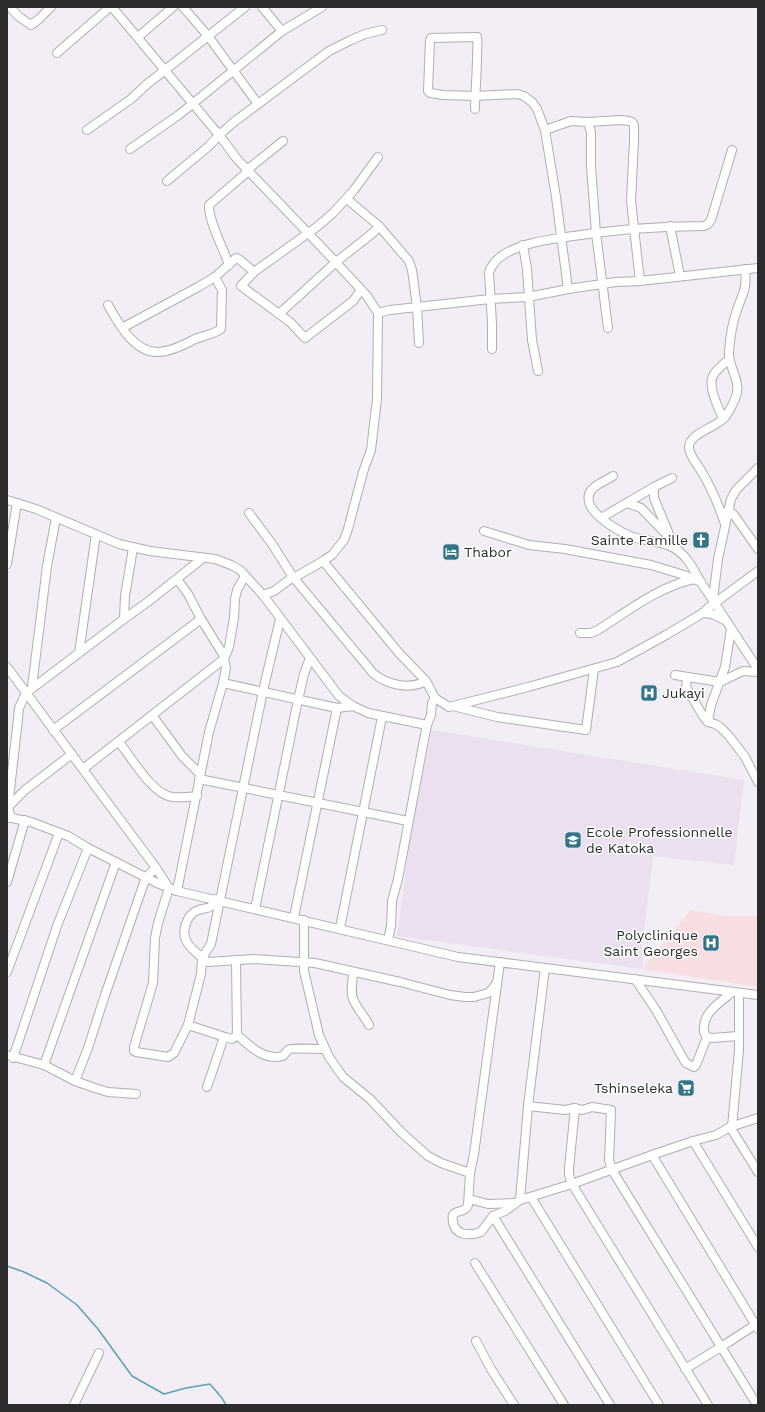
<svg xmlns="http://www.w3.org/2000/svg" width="765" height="1412" font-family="'Work Sans',sans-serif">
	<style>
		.built { fill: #ebe0ef }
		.medical { fill: #f9dee1 }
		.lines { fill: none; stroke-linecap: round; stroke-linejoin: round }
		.stream { stroke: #59a2b6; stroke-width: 1.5 }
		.minor-casing { stroke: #b2acb4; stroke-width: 10 }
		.minor { stroke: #fff; stroke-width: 8 }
		.labels { text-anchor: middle; stroke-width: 3; stroke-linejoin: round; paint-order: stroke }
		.poi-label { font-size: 14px; fill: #2d2b2e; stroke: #fff; text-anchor: end }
	</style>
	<rect width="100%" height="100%" fill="#f3edf5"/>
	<polygon class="built" points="432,730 744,780 734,865 653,856 642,947 643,963 642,969 397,936 412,824"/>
	<polygon class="medical" points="691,910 728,916 758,916 758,987 642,969"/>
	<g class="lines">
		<polyline class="stream" points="7,1266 24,1272 47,1283 77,1305 98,1329 132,1376 164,1394 186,1388 210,1384 222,1398 226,1405"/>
		<defs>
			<g id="minor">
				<polyline points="10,7 18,16 31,25 39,19 51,7"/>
				<polyline points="112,7 219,135 237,159 330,256 367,296 378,313 377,399 371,450 363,472 348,529 344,540 332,555 323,561 399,653 426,681 435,698 449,707 453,706 528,687 617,662 666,635 703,613 708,608 758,571"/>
				<polyline points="183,7 208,36 258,104"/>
				<polyline points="262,7 282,31"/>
				<polyline points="138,37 173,7"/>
				<polyline points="57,53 110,7"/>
				<path d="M 475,109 C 475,92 477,74 477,56 C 477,50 478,43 477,37 L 431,38 L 430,41 L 428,91 L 430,93 L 443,95 L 475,96 L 517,94 L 524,96 L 532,102 L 537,109 L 545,130 L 556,197 L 568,289"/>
				<polyline points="588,122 591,132 591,166 596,233 608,328"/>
				<polyline points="87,130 131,99 146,85 245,7"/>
				<polyline points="545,130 571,121 588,122 621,120 629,121 632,122 634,125 634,140 631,201 640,281"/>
				<polyline points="130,149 180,114 282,31 322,7"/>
				<polyline points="167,181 209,146 219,135 234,122 329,51 351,40 365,34 382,30"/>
				<polyline points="347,199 379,226 409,261 412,270 417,307 419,343"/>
				<polyline points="670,226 680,276"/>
				<polyline points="523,245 527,269 532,340 538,371"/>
				<path d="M 229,265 C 224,250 208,220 209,205 L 245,174 L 247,170 L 283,141"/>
				<polyline points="361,290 353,301 305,338 290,322 241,286 254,272 318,226 333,213 354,190 378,157"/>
				<path d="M 108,305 C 118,323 134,352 157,352 C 170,352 184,345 195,339 C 203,336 214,334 221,329 L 222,290 L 215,277"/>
				<polyline points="378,313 390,310 490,299 528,297 568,289 616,282 640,281 758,268"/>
				<polyline points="279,314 336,262 374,232 379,226"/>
				<polyline points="122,328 198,287 215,277 236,258 239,259 254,272"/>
				<path d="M 492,349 L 492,324 L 489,272 C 493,262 501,255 510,251 C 528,242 547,240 566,237 C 612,230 658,226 704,226 L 708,224 L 711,220 L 732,150"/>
				<path d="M 723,419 C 719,408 706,385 714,374 C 718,368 724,364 729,359"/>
				<path d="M 613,476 C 602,483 583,488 590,505 C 596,518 622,534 636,538 C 649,541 667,542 677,550 C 689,558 695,573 702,584 C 721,612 739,641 758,669"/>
				<polyline points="654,487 654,498 671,539 677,549"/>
				<polyline points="7,500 36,509 119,544 150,551 215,559 231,565 240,570 263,595 339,696 353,706"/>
				<polyline points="627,503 641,508 666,534"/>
				<polyline points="728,510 734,515 758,549"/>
				<path d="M 249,513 L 272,544 L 293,577 L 373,673 C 387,685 409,690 426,681"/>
				<polyline points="601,518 654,487 672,478"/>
				<path d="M 725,524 C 718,503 710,484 698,466 C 694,460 689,454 689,447 C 689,434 714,428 723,419 C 727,416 733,404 735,399 C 743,382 728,368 729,352 C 730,338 732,323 737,310 C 743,292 747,290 745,269"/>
				<polyline points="484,531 529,545 565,549 651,565 684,575 701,582"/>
				<polyline points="7,564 17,503"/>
				<polyline points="177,579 188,594 201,619 224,656"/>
				<polyline points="263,595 274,591 293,577 297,576 323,561"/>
				<polyline points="713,599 718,559 731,499 736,490 758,468"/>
				<polyline points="703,613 712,614 725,620"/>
				<polyline points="124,619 125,596 133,548"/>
				<path d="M 580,633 L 591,633 L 598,630 C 628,611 658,587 694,579"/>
				<polyline points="79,653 96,534"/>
				<polyline points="7,667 156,868 169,888 158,923 155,938 153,983 134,1047 134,1051 136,1052 168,1057 174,1053 188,1025 201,974 202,958 211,944 263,691 280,619"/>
				<polyline points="675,675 720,682 743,671 758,672"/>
				<polyline points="687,677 686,687 703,716 708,722 715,724 720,727 729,736 745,757 758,782"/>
				<polyline points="223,683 337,708 353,706 368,713 427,725"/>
				<polyline points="32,687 47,566 56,518"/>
				<polyline points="453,706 497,717 586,730 594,669"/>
				<polyline points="152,715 182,756 200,774"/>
				<polyline points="708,722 711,705 725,667 731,629"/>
				<polyline points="53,730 201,619"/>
				<path d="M 119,742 C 131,757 152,794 172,797 C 180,798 188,797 197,796"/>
				<polyline points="83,769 224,659"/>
				<polyline points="199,779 408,821"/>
				<polyline points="8,807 25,790 72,754"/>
				<polyline points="7,817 31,822 68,836 88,848 157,883 177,891 458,957 758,995"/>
				<polyline points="11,818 8,807 18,719 19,708 26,693 124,619 149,601 203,558"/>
				<polyline points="7,882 25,820"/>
				<polyline points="177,891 209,732 223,683 226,668 224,659 229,647 234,618 235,599 237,590 245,576"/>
				<path d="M 216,899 C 210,912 206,906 196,911 C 186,916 181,933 187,942 C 189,947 203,959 208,962 L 254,959 L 315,963 L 400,982 L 450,995 L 465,997 L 474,997 L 488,993 L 494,987 L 497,982"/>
				<polyline points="255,909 298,700 304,674 310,658"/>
				<polyline points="294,917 337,708"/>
				<polyline points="304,920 304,971 319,1035 329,1057 343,1077 370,1099 402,1133 428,1156 441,1163 470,1173"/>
				<polyline points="340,928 382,717"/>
				<polyline points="388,940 391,926 392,901 398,879 423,745 427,725 431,715 432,703 435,698"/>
				<polyline points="236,960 237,1035"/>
				<path d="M 500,962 L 474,1154 L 470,1173 L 468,1205 C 465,1214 456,1209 453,1215 C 452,1217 453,1220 453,1222 C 455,1236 470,1236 481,1232 L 493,1216 L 505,1211 L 520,1200 L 572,1184 L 652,1155 L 693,1141 L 716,1135 L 730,1127 L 758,1118"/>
				<polyline points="7,972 59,833"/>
				<path d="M 353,972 C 353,982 349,994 355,1003 C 359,1011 365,1017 369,1025"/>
				<polyline points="635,979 656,1010 684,1060 686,1063 694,1067 696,1065 707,1037"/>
				<path d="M 732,992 C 720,1003 702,1012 704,1032 L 707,1037 L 712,1038 L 738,1036"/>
				<path d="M 188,1025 L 228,1038 L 232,1039 L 237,1035 C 250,1046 264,1061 283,1056 C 285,1054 287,1050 290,1049 C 291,1048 321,1049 325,1049"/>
				<polyline points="7,1055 44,1065 75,1081 95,1088 108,1092 136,1094"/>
				<polyline points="13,1058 57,926 88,848"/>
				<polyline points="44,1065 116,862"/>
				<polyline points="75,1081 88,1048 104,998 146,877 156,868"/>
				<polyline points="207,1087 224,1037"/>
				<polyline points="528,1106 565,1110 575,1108 582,1110 592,1107 611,1110 609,1160 612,1170 757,1405"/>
				<polyline points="575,1108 569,1168 569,1175 572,1184 708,1405"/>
				<polyline points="730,1127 758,1172"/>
				<polyline points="732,1127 739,1050 739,993"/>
				<polyline points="693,1141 758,1247"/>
				<polyline points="652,1155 758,1329"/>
				<polyline points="531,1197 659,1405"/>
				<polyline points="469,1199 488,1204 515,1203"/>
				<polyline points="520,1200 528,1106 545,968"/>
				<polyline points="493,1216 610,1405"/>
				<polyline points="475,1263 564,1405"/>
				<polyline points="476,1341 491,1369 514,1405"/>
				<polyline points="685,1369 721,1347 758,1323"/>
				<polyline points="74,1405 99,1353"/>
			</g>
		</defs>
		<use href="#minor" class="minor-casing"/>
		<use href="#minor" class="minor"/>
	</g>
	<defs>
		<symbol id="church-square" viewBox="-11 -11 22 22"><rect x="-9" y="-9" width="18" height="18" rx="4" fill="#337587" stroke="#fff"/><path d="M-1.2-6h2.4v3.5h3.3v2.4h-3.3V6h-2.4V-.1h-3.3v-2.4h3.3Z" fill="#fff"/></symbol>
		<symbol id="hotel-square" viewBox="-11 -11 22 22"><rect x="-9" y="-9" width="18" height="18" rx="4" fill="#337587" stroke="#fff"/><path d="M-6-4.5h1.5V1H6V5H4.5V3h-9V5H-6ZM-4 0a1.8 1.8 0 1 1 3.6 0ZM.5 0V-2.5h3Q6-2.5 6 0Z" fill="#fff"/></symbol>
		<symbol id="hospital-square" viewBox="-11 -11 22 22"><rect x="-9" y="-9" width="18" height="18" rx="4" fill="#337587" stroke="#fff"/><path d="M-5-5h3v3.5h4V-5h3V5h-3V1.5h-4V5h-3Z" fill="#fff"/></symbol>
		<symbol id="school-square" viewBox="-11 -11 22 22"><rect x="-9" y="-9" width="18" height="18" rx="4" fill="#337587" stroke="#fff"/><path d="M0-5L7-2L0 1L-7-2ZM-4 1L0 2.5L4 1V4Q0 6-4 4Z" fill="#fff"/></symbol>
		<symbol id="supermarket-square" viewBox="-11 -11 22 22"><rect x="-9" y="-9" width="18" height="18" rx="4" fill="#337587" stroke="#fff"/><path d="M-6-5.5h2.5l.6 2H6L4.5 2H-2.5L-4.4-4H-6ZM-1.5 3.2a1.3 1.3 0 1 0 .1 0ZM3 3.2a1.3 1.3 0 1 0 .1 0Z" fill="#fff"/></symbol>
	</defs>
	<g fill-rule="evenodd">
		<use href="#church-square" x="691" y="530" width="20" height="20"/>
		<use href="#hotel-square" x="441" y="542" width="20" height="20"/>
		<use href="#hospital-square" x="639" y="683" width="20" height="20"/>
		<use href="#school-square" x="563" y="830" width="20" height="20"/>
		<use href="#hospital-square" x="701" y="933" width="20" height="20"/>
		<use href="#supermarket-square" x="676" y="1078" width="20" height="20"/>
	</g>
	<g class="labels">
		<g class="poi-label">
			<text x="688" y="545">Sainte Famille</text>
			<text x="464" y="557" text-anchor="start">Thabor</text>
			<text x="662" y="698" text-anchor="start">Jukayi</text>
			<text x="586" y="837" text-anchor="start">Ecole Professionnelle<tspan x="586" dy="16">de Katoka</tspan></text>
			<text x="698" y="940">Polyclinique<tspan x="698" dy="16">Saint Georges</tspan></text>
			<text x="673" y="1093">Tshinseleka</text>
		</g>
	</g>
	<rect width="765" height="1412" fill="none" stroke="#2d2b2e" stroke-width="16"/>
</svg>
